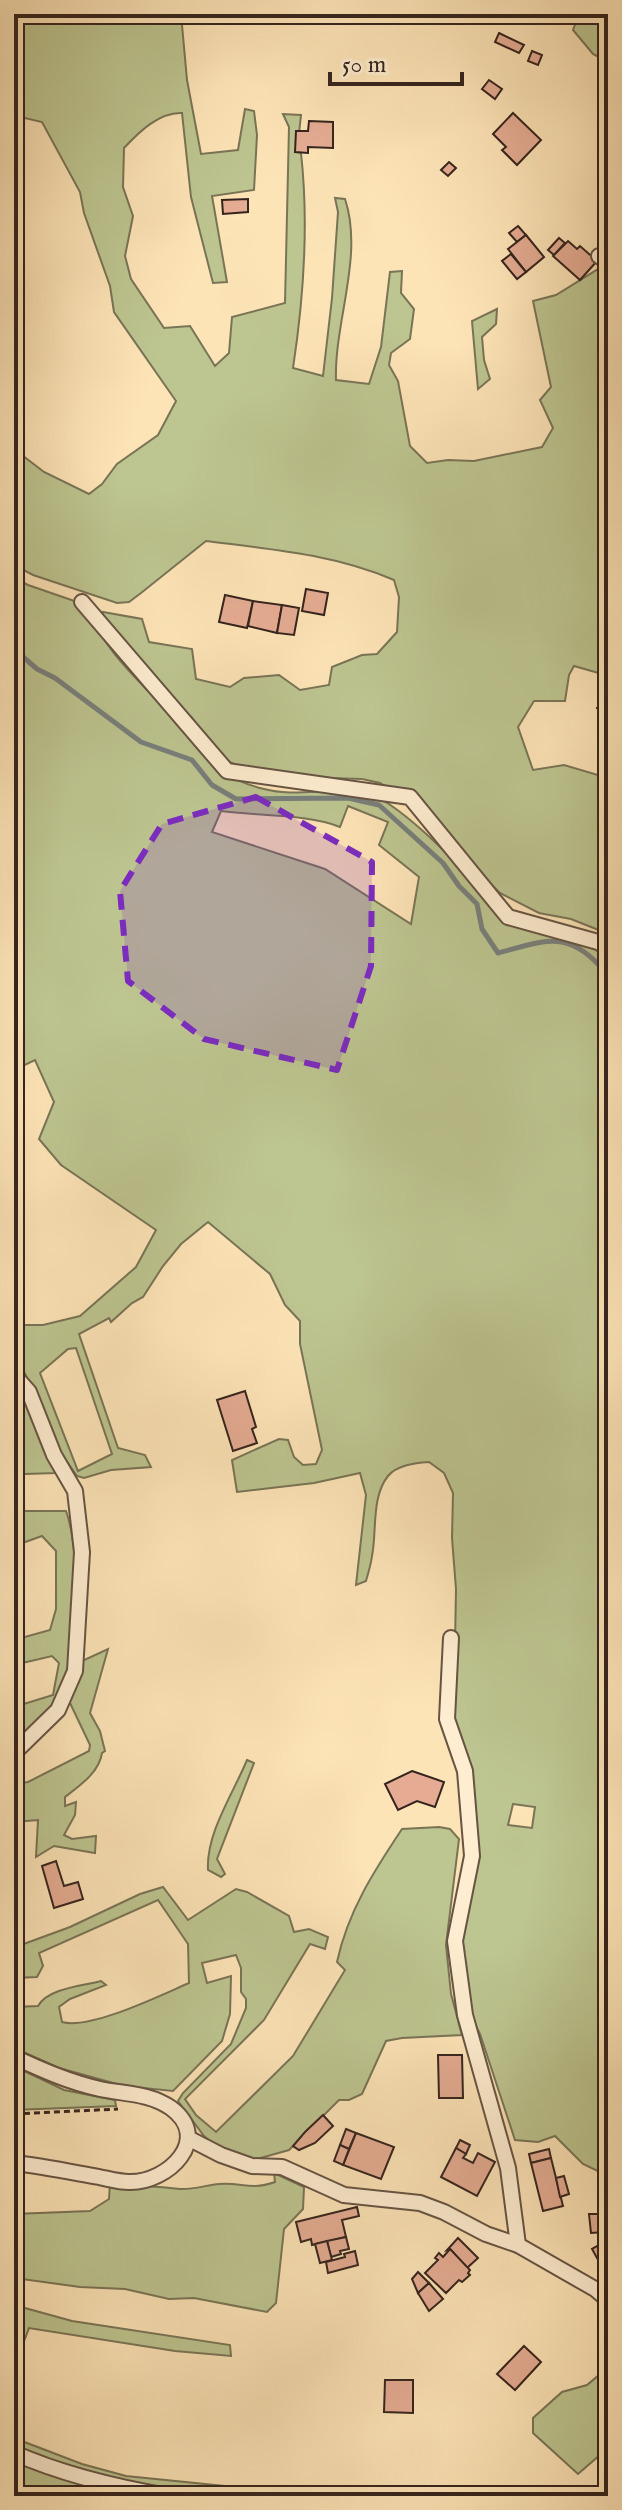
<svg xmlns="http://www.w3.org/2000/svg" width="622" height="2510" font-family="'IM FELL English',serif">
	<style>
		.green { fill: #bdc590; stroke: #797456; stroke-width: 2; fill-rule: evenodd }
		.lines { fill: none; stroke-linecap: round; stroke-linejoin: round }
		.stream { stroke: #787f7b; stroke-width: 5 }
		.building { fill: #e5ac93; stroke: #35241d; stroke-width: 2 }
		.minor-casing { stroke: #675444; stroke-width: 18 }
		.path { stroke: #35241d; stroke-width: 3; stroke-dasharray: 6 4; stroke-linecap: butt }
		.minor { stroke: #feedd0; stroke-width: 14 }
		.marked { fill: #7b2cbf; fill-opacity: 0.2; stroke: #7b2cbf; stroke-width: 6; stroke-dasharray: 16 10; stroke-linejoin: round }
	</style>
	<rect width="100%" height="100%" fill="#fde4b7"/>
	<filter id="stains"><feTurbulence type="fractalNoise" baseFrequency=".0025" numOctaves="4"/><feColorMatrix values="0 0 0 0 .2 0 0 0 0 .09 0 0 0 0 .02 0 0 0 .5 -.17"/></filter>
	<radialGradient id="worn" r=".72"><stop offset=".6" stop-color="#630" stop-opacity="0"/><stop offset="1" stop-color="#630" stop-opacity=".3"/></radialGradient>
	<g class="green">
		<path d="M 14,14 L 181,14 L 187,80 L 201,154 L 238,150 L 245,109 L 254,111 L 257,135 L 254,190 L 212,196 L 227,282 L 213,283 L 191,197 L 182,113 C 159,112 139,132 124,148 L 123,187 L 133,216 L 125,256 L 131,279 L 164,328 L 190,326 L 215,366 L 229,353 L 232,317 L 285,303 L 289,127 L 283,114 L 301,115 L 297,152 L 301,153 C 309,225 304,296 293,368 L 323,376 L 332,298 L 338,212 L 335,198 L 345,199 C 364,256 334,322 336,380 L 369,384 L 381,347 L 390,272 L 402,271 L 401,293 L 414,309 L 410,339 L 391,353 L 389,365 L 398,381 L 410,446 L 427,463 L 448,460 L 474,461 L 542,447 L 553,428 L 540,400 L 551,387 L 533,301 L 556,295 L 603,266 L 608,269 L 608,679 L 602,674 L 574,666 L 569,675 L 565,701 L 534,701 L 518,727 L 533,770 L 564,765 L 608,778 L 608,937 L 596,929 L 571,919 L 539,913 L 500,893 L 396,793 L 380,783 L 362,779 L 263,776 L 220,758 L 192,718 L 110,635 L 103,623 L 103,612 L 142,619 L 149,642 L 192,649 L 196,679 L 230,687 L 244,678 L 279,675 L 300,690 L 329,685 L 332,667 L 362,655 L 377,654 L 397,632 L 399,597 L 394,580 C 333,554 270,549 206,541 L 141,593 L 129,602 L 117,603 L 33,575 L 14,565 L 14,449 L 44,472 L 89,494 L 102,484 L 117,464 L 158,435 L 176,401 L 114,312 L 110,286 L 84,213 L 80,192 L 42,122 L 25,118 L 14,123 Z"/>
		<polygon points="579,14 608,14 608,62 593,54 573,30"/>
		<polygon points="497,309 496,324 482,337 484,360 490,379 478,389 472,321"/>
		<path d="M 14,578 L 28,585 L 89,606 C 102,654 149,688 180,725 C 195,742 206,760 225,773 C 235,780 252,786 264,789 C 305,800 351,779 389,804 C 433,834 469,880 511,912 C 528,925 579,940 600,949 L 608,956 L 608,2176 L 583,2164 L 555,2136 L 538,2142 L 515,2140 L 480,2034 L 464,2004 L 457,1969 L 470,1844 L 461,1784 L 453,1753 L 456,1589 L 452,1538 L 453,1493 L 444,1473 L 429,1462 C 415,1463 397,1465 388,1476 C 371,1497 377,1532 372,1556 C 371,1565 368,1573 366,1581 L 356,1585 L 366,1495 L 360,1473 L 314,1483 L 237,1492 L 232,1460 L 279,1439 L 288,1440 L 294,1457 L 303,1465 L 316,1464 L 322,1450 L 300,1344 L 300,1321 L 285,1305 L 270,1274 L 208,1222 L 181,1244 L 163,1266 L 143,1297 L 132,1303 L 111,1322 L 109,1318 L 79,1334 L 118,1448 L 145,1455 L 151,1467 L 111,1470 L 84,1478 L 77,1476 L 60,1452 L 22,1367 L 14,1362 L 14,1325 L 43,1325 L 80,1316 L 136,1267 L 156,1230 L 61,1165 L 39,1139 L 54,1102 L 35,1060 L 14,1070 ZM 348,806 L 388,822 L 379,845 L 419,877 L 411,924 L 325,869 L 212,832 L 221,811 C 256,816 310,814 340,827 ZM 76,1348 L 112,1454 L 78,1471 L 40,1373 L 68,1349 ZM 513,1804 L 535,1807 L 532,1828 L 508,1825 Z"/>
		<polygon points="14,1385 20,1391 56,1473 25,1474 14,1470"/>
		<path d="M 14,1511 L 66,1511 C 82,1555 79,1666 53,1706 C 44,1720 26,1733 14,1746 L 14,1707 L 53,1695 L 59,1663 L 52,1656 L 14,1665 L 14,1640 L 50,1630 L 56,1609 L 56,1551 L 42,1536 L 14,1546 Z"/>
		<path d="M 108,1649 L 90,1713 L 100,1731 L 105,1751 L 102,1753 C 99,1773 79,1786 65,1797 L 65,1806 L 76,1802 L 75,1815 L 64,1835 L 72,1839 L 96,1836 L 95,1853 L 54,1846 L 36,1857 L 38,1820 L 14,1822 L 14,1784 L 28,1782 L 89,1751 L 90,1745 L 69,1701 L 82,1661 Z"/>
		<path d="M 247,1760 L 254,1763 L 217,1859 L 225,1874 L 221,1877 L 208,1870 C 206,1833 233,1794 247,1760 Z"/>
		<path d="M 439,1827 L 450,1829 L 459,1839 L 446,1945 L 451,1994 L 462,2035 L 402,2038 L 386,2041 L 362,2094 L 349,2100 L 339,2100 L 289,2150 L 257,2159 L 225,2154 L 204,2136 L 178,2101 L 183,2093 L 231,2044 L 246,2008 L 246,1999 L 241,1992 L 241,1968 L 236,1955 L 202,1963 L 207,1983 L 231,1976 L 230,2014 L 222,2041 L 173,2091 L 124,2086 L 59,2068 L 14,2048 L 14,2007 L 38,2006 C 48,1988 83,1986 101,1981 L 106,1985 L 70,1999 L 59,2007 L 62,2022 C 90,2030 161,1995 189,1983 L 188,1944 L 158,1900 L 39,1953 L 43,1966 L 37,1977 L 14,1978 L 14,1967 L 20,1967 L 14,1945 L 21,1945 L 70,1927 L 140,1894 L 163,1887 L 188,1920 L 236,1889 L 247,1892 L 289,1916 L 294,1932 L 309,1929 L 328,1937 L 325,1949 L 310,1944 L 264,2020 L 185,2099 L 196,2115 L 216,2132 L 293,2056 L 345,1970 L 337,1962 C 348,1911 374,1871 402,1829 Z"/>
		<polygon points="14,2066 64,2090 115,2100 116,2106 14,2110"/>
		<path d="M 274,2173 L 304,2187 L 303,2209 L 284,2229 L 276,2303 L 267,2312 L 194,2298 L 169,2299 L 125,2289 L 80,2287 L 14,2278 L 14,2214 L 90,2211 L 109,2199 L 110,2184 C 134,2186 158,2186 180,2189 C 192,2190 207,2185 219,2184 C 243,2182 249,2191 275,2182 Z"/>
		<polygon points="14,2305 72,2321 230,2345 231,2356 175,2351 29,2328 20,2352 14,2352"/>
		<polygon points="608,2359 608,2448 578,2474 533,2433 533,2418 562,2392 587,2385 600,2374"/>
		<path d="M 14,2438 L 82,2464 L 126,2476 L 225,2486 L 280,2496 C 255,2496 230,2497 206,2496 C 145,2493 70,2471 14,2448 Z"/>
		<polygon points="14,2462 109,2492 132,2496 48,2496 14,2487"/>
	</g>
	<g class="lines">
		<path class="stream" d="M 14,649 L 37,669 L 55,678 L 141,742 L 192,760 L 212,785 L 236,799 L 348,798 L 379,805 L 443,863 L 459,886 L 477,904 L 482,929 L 498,953 C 550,939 569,929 608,975"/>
	</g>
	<g class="building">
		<polygon points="499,33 524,45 519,53 495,42"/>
		<polygon points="532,51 542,55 538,65 528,61"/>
		<polygon points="489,80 502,89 495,99 482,89"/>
		<polygon points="513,113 541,140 517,165 502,150 506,147 493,134"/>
		<polygon points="309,121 333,122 333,148 308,147 308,153 295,152 296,131 308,131"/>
		<polygon points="449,162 456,168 448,176 441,170"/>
		<polygon points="248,199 248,212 223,214 222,200"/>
		<polygon points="518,226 526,235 517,242 509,233"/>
		<polygon points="526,235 544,257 526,272 508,249"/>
		<polygon points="559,238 565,243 554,255 548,250"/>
		<polygon points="568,241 577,249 580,246 597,261 580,280 553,256"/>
		<polygon points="511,254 526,272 517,279 502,261"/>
		<polygon points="306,589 328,593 324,615 302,611"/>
		<polygon points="225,595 253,601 247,628 219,622"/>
		<polygon points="253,601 282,605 277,633 248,626"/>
		<polygon points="282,605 299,608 294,635 277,633"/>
		<polygon points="605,698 608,701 608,716 597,708"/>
		<polygon points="245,1391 256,1427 252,1429 257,1443 233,1451 217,1400"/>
		<polygon points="412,1771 444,1782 435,1807 417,1801 398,1810 385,1784"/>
		<polygon points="56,1861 64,1886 78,1882 83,1899 54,1908 42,1866"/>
		<polygon points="438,2055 462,2055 463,2098 439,2098"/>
		<polygon points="323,2115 333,2126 315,2143 299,2150 293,2146 305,2132"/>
		<polygon points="346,2129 356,2133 349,2149 340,2145"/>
		<polygon points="356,2133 394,2147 381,2179 343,2165"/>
		<polygon points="460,2140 470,2145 466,2154 456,2148"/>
		<polygon points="340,2145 349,2149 343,2165 334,2161"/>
		<polygon points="456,2148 466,2154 463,2158 473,2163 478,2153 495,2162 477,2196 441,2177"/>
		<polygon points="549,2149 551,2158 531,2163 529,2154"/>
		<polygon points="551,2158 563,2206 543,2211 531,2163"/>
		<polygon points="564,2176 569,2194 560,2197 556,2178"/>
		<polygon points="357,2207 359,2216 342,2220 346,2237 312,2245 311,2239 301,2242 296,2222"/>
		<polygon points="589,2214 602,2214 604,2232 591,2233"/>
		<polygon points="346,2237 349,2249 340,2251 341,2254 331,2257 327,2241"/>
		<polygon points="458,2238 478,2258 467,2268 450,2249 447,2250"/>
		<polygon points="608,2240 608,2276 607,2276 592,2249"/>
		<polygon points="327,2241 332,2260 320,2263 315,2244"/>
		<polygon points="450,2249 470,2270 468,2273 470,2275 462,2282 459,2280 446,2293 425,2273 438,2260 435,2258 439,2253 443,2257"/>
		<polygon points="355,2251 358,2265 328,2273 326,2262 345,2257 344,2254"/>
		<polygon points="418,2272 429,2283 418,2293 412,2279"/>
		<polygon points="429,2283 443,2299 429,2311 418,2293"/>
		<polygon points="524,2346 541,2362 515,2390 497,2374"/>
		<polygon points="385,2380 413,2380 413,2413 384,2412"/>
	</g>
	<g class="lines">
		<defs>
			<g id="minor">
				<polyline points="599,256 608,262"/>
				<polyline points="82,602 227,771 410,797 508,917 598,942 608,948"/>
				<polyline points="14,1375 29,1392 54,1455 75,1491 82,1552 75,1671 58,1710 14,1753"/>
				<polyline points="451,1638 447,1719 465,1771 472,1856 455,1941 465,2015 508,2168 518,2245"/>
				<path d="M 14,2057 C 42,2070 69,2082 100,2089 C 124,2094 150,2093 171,2108 C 213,2139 168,2183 129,2182 C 119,2182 109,2179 99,2177 C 71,2172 42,2166 14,2163"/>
				<polyline points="188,2138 221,2155 252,2166 282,2167 344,2195 420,2203 444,2212 486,2234 518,2245 595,2289 608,2300"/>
				<path d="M 14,2453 C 64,2475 115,2487 168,2496"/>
			</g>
		</defs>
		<use href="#minor" class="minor-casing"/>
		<polyline class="path" points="14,2114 118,2109"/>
		<use href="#minor" class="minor"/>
	</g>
	<path class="marked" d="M 256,797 L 372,862 L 371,966 L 337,1070 L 204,1039 L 128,981 L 120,891 L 162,824 Z"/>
	<rect width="622" height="2510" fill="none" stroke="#fde4b7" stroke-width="48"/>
	<rect x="16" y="16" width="590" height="2478" fill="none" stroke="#35241d" stroke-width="4"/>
	<rect x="24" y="24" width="574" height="2462" fill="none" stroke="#35241d" stroke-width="2"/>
	<path d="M330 72v12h132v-12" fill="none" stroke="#35241d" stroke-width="4"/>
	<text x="342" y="72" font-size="24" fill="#35241d" stroke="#feedd0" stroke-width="6" paint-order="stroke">50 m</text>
	<rect width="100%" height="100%" filter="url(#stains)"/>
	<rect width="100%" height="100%" fill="url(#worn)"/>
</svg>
